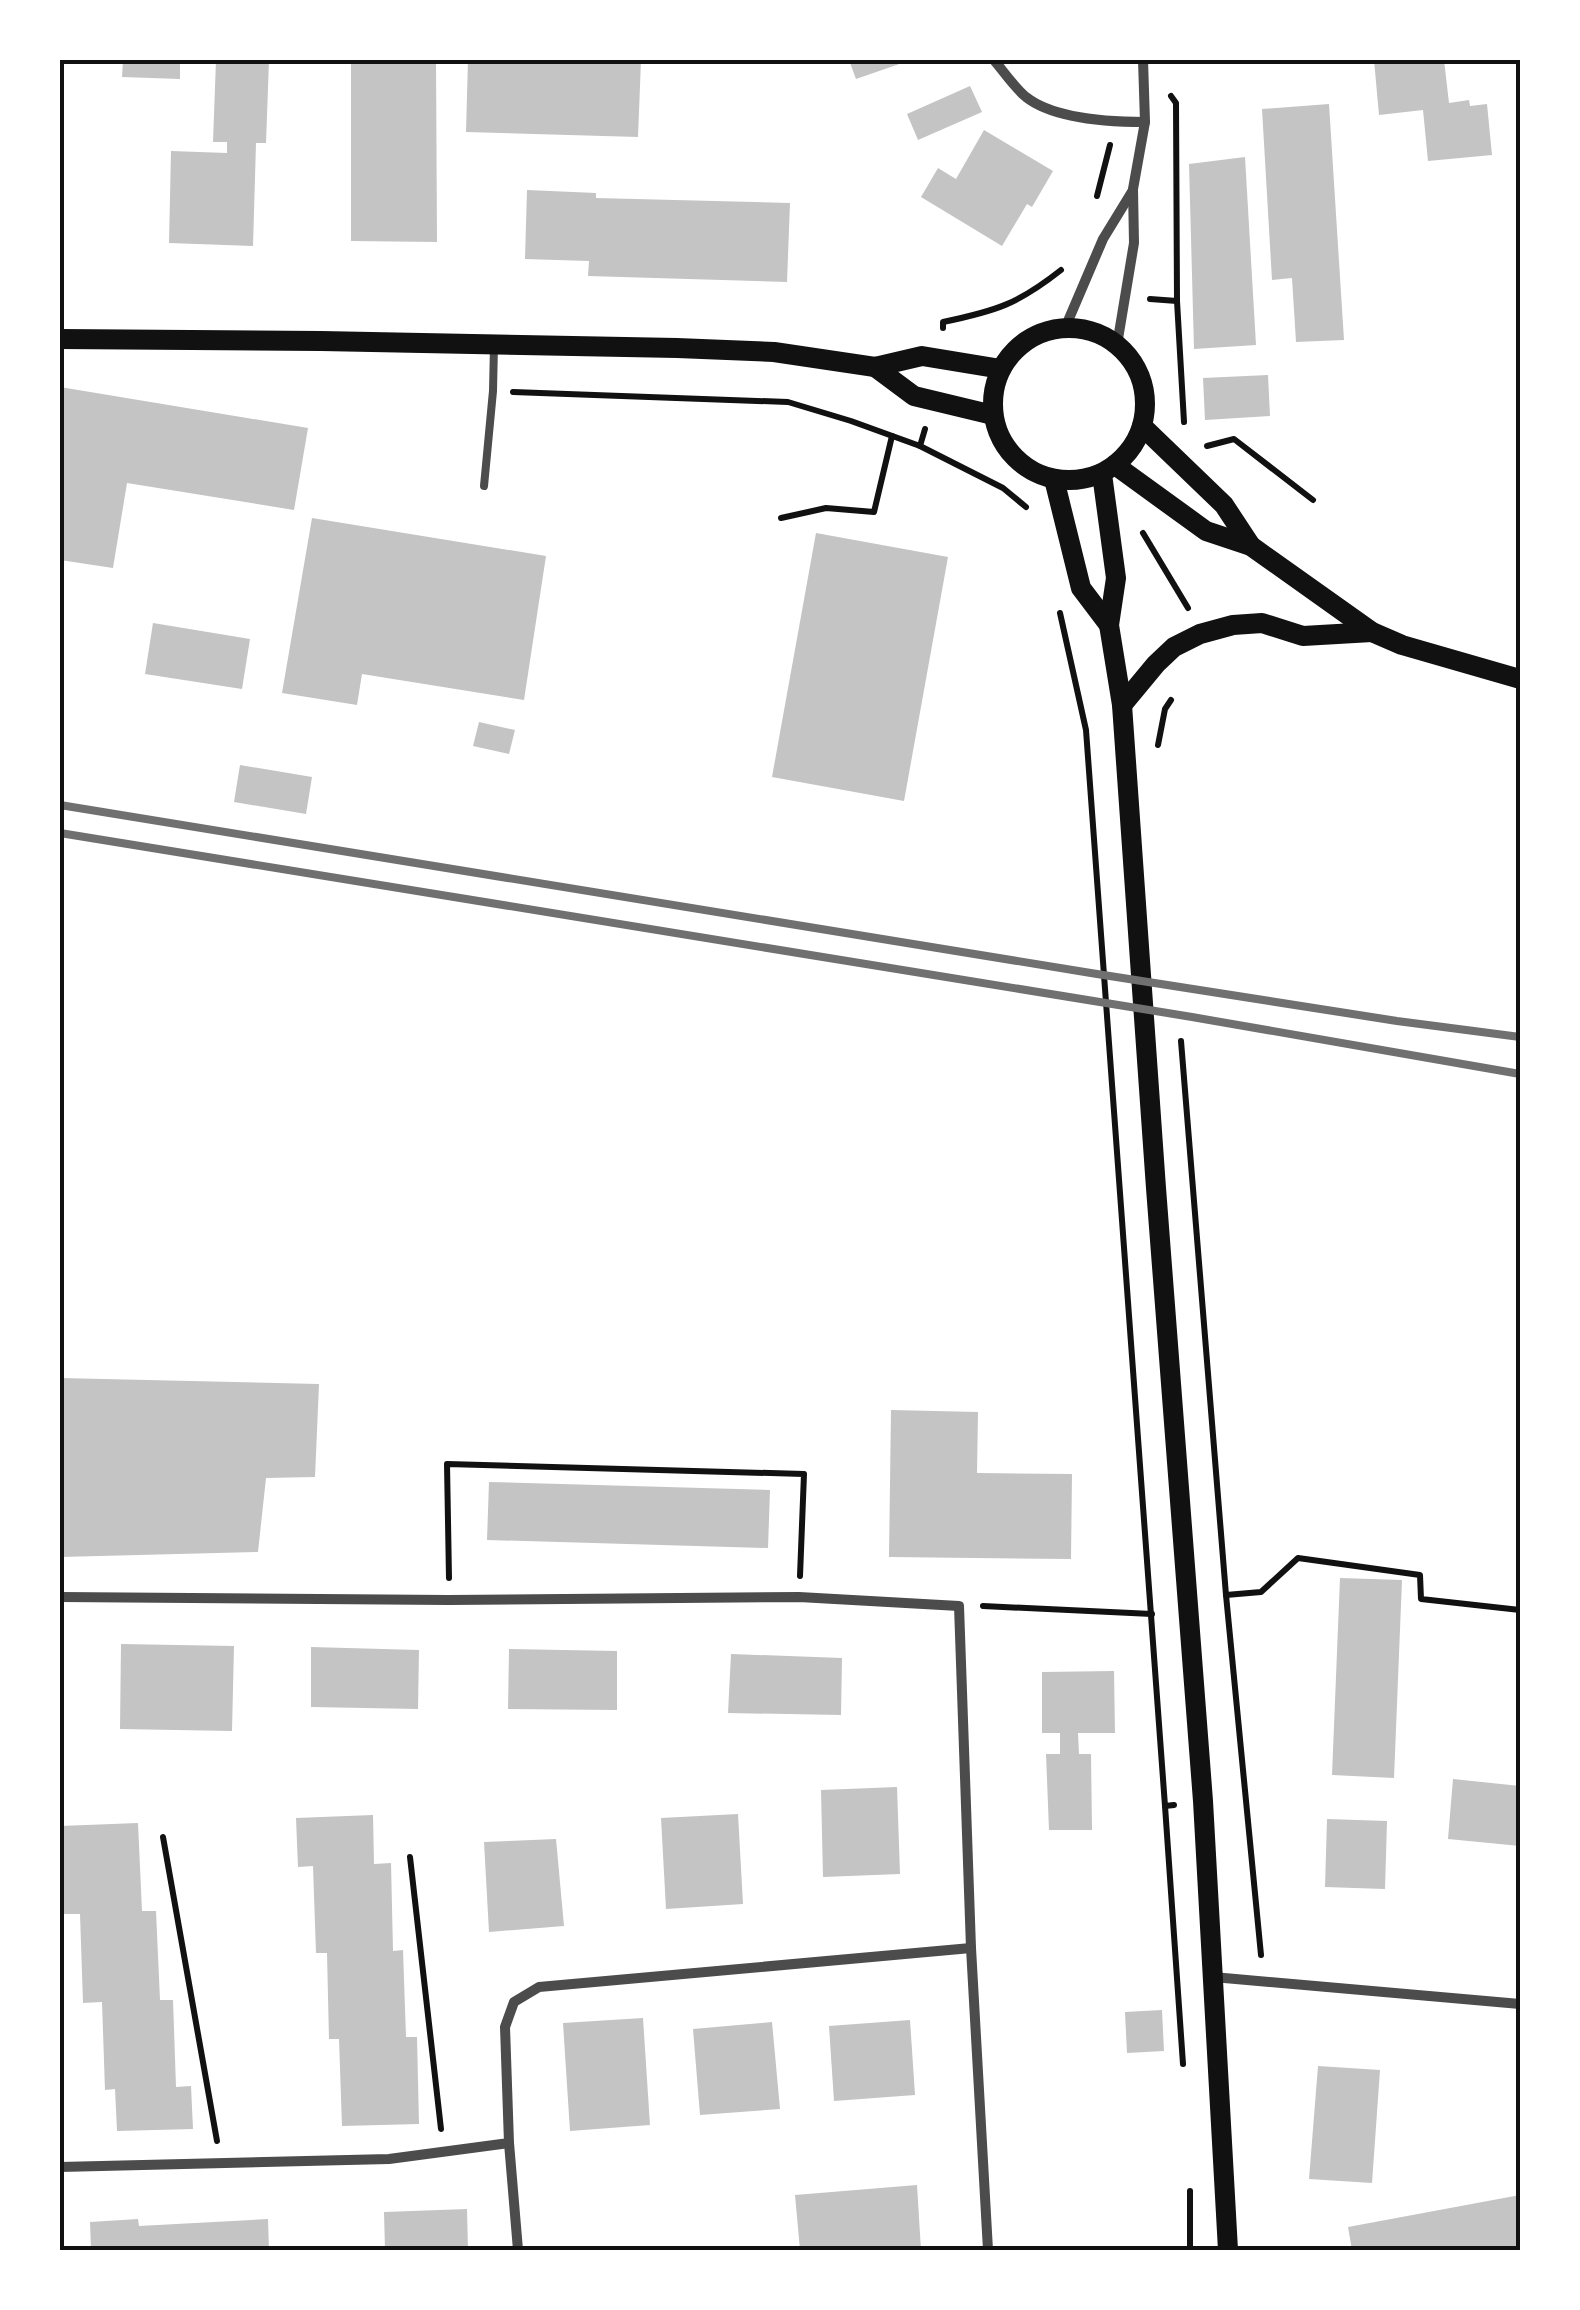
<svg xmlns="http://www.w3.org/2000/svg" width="1580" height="2310" font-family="Manrope,sans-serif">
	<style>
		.building { fill: #c4c4c4 }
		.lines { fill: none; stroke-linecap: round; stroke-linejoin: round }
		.path { stroke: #111; stroke-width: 6 }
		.service { stroke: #4c4c4c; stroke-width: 8 }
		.minor { stroke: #4c4c4c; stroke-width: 10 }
		.secondary { stroke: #111; stroke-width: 20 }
		.rail { stroke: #707070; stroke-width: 8 }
		.neatline { fill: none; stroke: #111; stroke-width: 4 }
	</style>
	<rect width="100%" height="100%" fill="#fff"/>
	<g class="building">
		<polygon points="123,60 180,60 180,79 122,77"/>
		<polygon points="216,60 269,60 266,143 256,143 253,246 169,243 171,151 227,153 227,142 213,142"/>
		<polygon points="351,60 436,60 437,242 351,241"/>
		<polygon points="468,60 641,60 638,137 466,132"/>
		<polygon points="849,60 908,60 908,61 856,79"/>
		<polygon points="1374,60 1444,60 1449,103 1469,100 1470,106 1487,104 1492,155 1428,161 1423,110 1379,115"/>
		<polygon points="970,86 982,112 918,140 907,114"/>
		<polygon points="1329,104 1344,340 1296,342 1292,278 1272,280 1262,109"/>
		<polygon points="984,130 1053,171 1032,207 1027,204 1002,246 921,197 938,168 956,179"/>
		<polygon points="1245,157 1256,345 1194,349 1189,164"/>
		<polygon points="527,190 596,193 596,198 790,203 787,282 588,276 589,261 525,259"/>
		<polygon points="1268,375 1270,416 1205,420 1203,378"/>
		<polygon points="60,387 308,428 294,510 127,483 113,568 60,560"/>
		<polygon points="312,518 546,556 524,700 362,674 357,705 282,693"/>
		<polygon points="816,533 948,557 904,801 772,777"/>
		<polygon points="153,623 250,639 242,689 145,674"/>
		<polygon points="479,722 515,730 509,754 473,746"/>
		<polygon points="240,765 312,777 306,814 234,802"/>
		<polygon points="60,1378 319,1384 315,1477 266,1478 258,1552 60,1557"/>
		<polygon points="891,1410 978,1412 977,1473 1072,1474 1071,1559 889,1557"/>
		<polygon points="489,1482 770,1490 768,1548 487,1540"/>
		<polygon points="1340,1578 1402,1580 1394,1778 1332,1775"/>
		<polygon points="121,1644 234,1646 232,1731 120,1729"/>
		<polygon points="311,1647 419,1650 418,1709 311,1707"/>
		<polygon points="509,1649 617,1651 617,1710 508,1709"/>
		<polygon points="731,1654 842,1658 841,1715 728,1713"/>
		<polygon points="1114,1671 1115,1733 1078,1733 1079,1754 1091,1754 1092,1830 1049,1830 1046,1754 1060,1754 1060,1733 1042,1733 1042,1672"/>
		<polygon points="1453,1779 1520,1786 1520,1846 1448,1839"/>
		<polygon points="897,1787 900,1874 823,1877 821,1790"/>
		<polygon points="738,1814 743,1904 666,1909 661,1818"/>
		<polygon points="373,1815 374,1864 391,1863 393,1951 403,1950 406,2037 417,2037 419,2124 342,2126 339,2039 329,2039 327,1953 316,1953 313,1866 298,1867 296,1818"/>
		<polygon points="1327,1819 1387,1821 1385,1889 1325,1887"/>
		<polygon points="138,1823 142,1911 156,1911 160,2000 173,2000 176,2087 191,2086 193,2129 117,2131 115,2089 105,2090 102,2002 83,2003 80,1914 60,1914 60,1826"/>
		<polygon points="556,1839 564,1926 489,1932 484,1842"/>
		<polygon points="1162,2010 1164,2051 1127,2053 1125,2012"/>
		<polygon points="643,2018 650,2125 570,2131 563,2023"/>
		<polygon points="910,2020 915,2095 834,2101 829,2026"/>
		<polygon points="772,2022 780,2109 700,2115 693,2029"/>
		<polygon points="1318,2066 1380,2070 1372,2183 1309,2179"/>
		<polygon points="917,2185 921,2250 800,2250 795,2195"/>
		<polygon points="1520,2195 1520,2250 1352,2250 1348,2227"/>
		<polygon points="467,2209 468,2250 385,2250 384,2212"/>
		<polygon points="138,2219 139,2226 268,2219 269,2250 91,2250 90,2222"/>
	</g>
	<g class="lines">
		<g class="path">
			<polyline points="1171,96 1176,103 1177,301 1184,422"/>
			<polyline points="1097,196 1110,145"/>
			<polyline points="1150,299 1177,301"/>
			<path d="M 943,328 L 943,322 C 996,311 1018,304 1061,270"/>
			<polyline points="513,392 788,402 851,421 920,446"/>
			<polyline points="925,429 920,446 1003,488 1026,507"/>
			<polyline points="1207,446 1234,439 1313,500"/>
			<polyline points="781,518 826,508 874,512 892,436"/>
			<polyline points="1143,533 1188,608"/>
			<polyline points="1060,613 1086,730 1165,1806 1174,1805"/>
			<polyline points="1158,745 1165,709 1171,700"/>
			<polyline points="1181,1041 1226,1595 1261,1955"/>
			<polyline points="449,1578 447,1464 804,1474 800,1576"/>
			<polyline points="1226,1595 1261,1592 1298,1558 1420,1575 1421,1599 1520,1610"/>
			<polyline points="983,1606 1152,1614"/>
			<polyline points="1165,1806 1183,2064"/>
			<polyline points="163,1837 217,2141"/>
			<polyline points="410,1857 441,2129"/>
			<polyline points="1190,2191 1190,2250"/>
		</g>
		<polyline class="service" points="484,486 493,391 494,345"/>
		<g class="minor">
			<path d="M 994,60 C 1004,72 1014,87 1026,97 C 1054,119 1111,122 1145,122"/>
			<polyline points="1065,328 1103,239 1133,190"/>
			<polyline points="1117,345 1134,243 1133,189 1145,122 1143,60"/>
			<polyline points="60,1597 449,1600 799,1597 959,1606 971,1948 988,2250"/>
			<polyline points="1213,1977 1520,2004"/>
			<polyline points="509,2143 518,2250"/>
			<polyline points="60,2167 389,2159 509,2143 505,2027 514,2002 539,1987 971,1948"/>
		</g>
		<g class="secondary">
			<circle cx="1069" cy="404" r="76"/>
			<polyline points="60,339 321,341 677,348 774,352 875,367 922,356 1001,369"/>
			<polyline points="875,367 914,396 993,415"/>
			<polyline points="1142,426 1224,505 1251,546"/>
			<polyline points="1115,465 1206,531 1251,546 1372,632 1402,645 1520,679"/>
			<polyline points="1102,474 1116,578 1109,625 1122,705 1156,1188 1203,1801 1228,2250"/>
			<polyline points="1054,479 1081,588 1109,625"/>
			<polyline points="1122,705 1156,664 1174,647 1200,634 1233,625 1262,623 1303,636 1372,632"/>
		</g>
		<g class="rail">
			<polyline points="60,805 1097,974 1397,1021 1520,1037"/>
			<polyline points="60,833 1192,1017 1520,1074"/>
		</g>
	</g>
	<rect width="1580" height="2310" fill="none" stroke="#ffffff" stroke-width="125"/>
	<rect x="62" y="62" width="1456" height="2186" class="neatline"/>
</svg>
